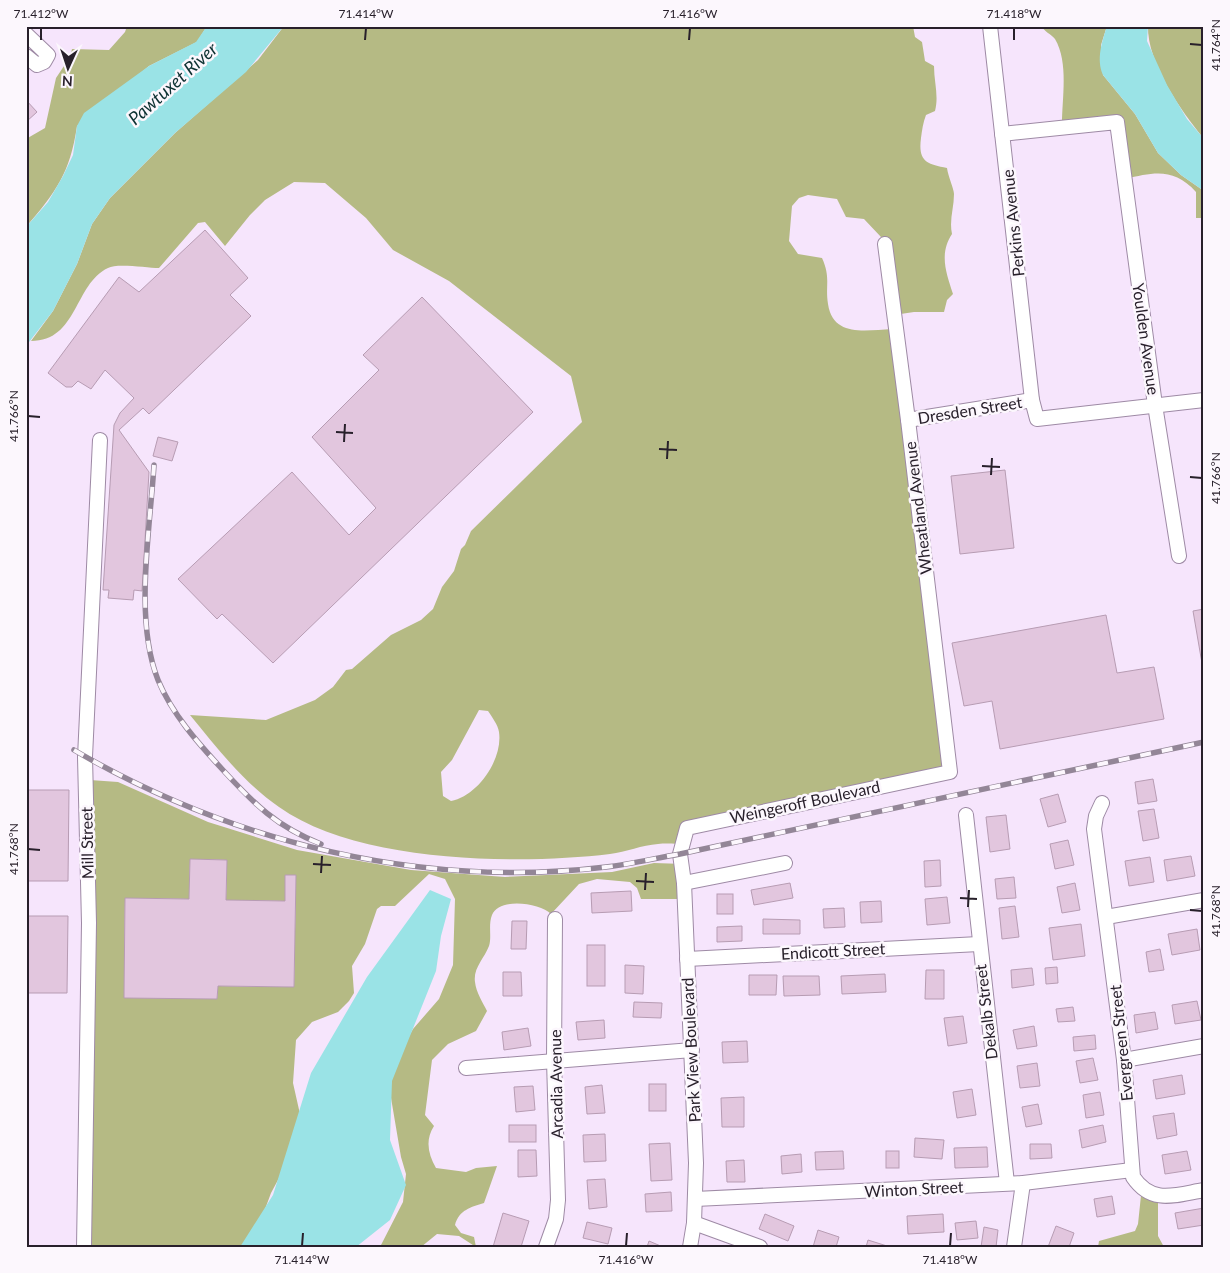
<svg xmlns="http://www.w3.org/2000/svg" width="1230" height="1273" font-family="Lato,sans-serif">
	<style>
		.forest { fill: #b5ba84; fill-rule: evenodd }
		.water { fill: #9ae3e6 }
		.building { fill: #e2c6de; stroke: #b79cb3 }
		.lines { fill: none; stroke-linecap: round; stroke-linejoin: round }
		.minor-casing { stroke: #9e8aa5; stroke-width: 16 }
		.path { stroke: #918596; stroke-width: 2.5; stroke-dasharray: 4 2.5; stroke-linecap: butt }
		.minor { stroke: #fff; stroke-width: 14 }
		.rail-casing { stroke: #938697; stroke-width: 5.5 }
		.rail { stroke: #fcf7fd; stroke-width: 4; stroke-dasharray: 11; stroke-linecap: butt }
		.ticks { fill: none; stroke: #28202b; stroke-width: 2 }
		.labels { text-anchor: middle; stroke-width: 5; stroke-linejoin: round; paint-order: stroke }
		.street-label { font-size: 16px; fill: #28202b; stroke: #fcf7fd }
		.water-label { font-size: 18px; font-style: italic; fill: #0c3132; stroke: #fcf7fd }
		.neatline { fill: none; stroke: #28202b; stroke-width: 2 }
		.ticks-label { font-size: 12px; text-anchor: middle; fill: #28202b }
	</style>
	<rect width="100%" height="100%" fill="#f6e5fc"/>
	<g class="forest">
		<path d="M 127,26 L 207,26 L 197,42 L 149,66 L 77,126 C 70,173 56,192 26,227 L 26,139 L 45,128 L 56,78 L 70,57 L 72,49 L 109,50 L 125,32 Z"/>
		<path d="M 284,26 L 913,26 L 915,37 L 922,42 L 925,61 L 934,66 C 934,82 939,96 935,111 L 926,115 C 923,123 922,130 921,138 C 918,161 926,164 947,168 C 948,176 954,189 954,194 C 954,208 949,220 952,234 C 939,254 946,272 953,294 L 947,300 L 944,312 L 914,312 L 894,315 L 885,244 L 881,237 L 864,219 L 846,217 L 837,199 L 808,195 L 799,198 L 792,206 L 789,241 L 798,254 L 822,258 C 831,278 825,285 828,304 C 833,338 867,330 892,329 L 946,766 L 694,820 L 684,844 C 676,844 667,843 658,844 C 642,845 626,852 610,854 C 518,865 357,863 279,807 C 244,783 217,748 190,715 L 266,720 L 315,700 L 333,687 L 346,670 L 352,669 L 391,635 L 421,620 L 433,609 L 442,587 L 454,571 L 461,549 L 465,545 L 471,531 L 582,422 L 571,376 L 449,281 L 393,250 L 366,218 L 325,183 L 294,182 L 265,200 L 250,215 L 225,246 L 205,222 L 198,223 L 159,268 C 147,268 117,263 108,268 C 74,284 78,341 31,341 L 53,311 L 77,264 L 92,224 L 110,198 L 175,133 L 258,60 ZM 479,710 L 488,711 C 492,717 498,725 499,732 C 503,759 478,796 451,801 L 443,796 L 441,772 L 452,760 Z"/>
		<path d="M 1041,26 L 1107,26 L 1101,45 L 1103,75 L 1135,114 L 1158,153 L 1181,175 L 1204,191 L 1204,218 L 1196,218 L 1196,192 C 1174,168 1155,172 1125,179 L 1117,127 L 1062,125 C 1062,98 1069,63 1055,39 C 1051,34 1045,32 1041,26 Z"/>
		<path d="M 1148,26 L 1204,26 L 1204,139 C 1181,111 1147,63 1148,26 Z"/>
		<path d="M 90,780 L 118,782 L 208,822 L 297,850 L 411,870 L 505,877 L 612,872 L 654,863 L 684,864 L 684,899 L 641,899 L 637,888 L 630,882 L 597,879 L 579,884 L 551,914 C 540,903 499,897 492,915 C 488,925 492,937 489,946 C 484,959 473,968 475,982 C 476,992 483,1003 487,1011 L 476,1031 L 448,1044 L 432,1060 L 425,1115 L 434,1126 C 425,1140 428,1154 436,1168 L 466,1172 L 476,1168 L 497,1166 L 484,1203 C 471,1207 459,1210 455,1225 L 461,1233 L 474,1237 L 476,1247 L 459,1236 L 437,1234 L 421,1247 L 380,1247 L 403,1202 L 406,1174 L 401,1157 L 390,1092 L 394,1064 L 413,1029 L 439,999 L 453,965 L 455,899 L 445,879 L 429,874 L 395,906 L 381,906 L 377,909 L 365,944 L 352,966 L 354,993 L 349,1001 L 338,1012 L 312,1022 L 296,1040 L 293,1083 L 302,1123 L 300,1139 L 271,1193 L 251,1247 L 84,1247 ZM 190,859 L 227,860 L 226,900 L 285,901 L 285,875 L 296,875 L 294,987 L 218,986 L 217,999 L 124,997 L 125,898 L 189,899 Z"/>
		<polygon points="1142,1186 1158,1192 1158,1236 1164,1247 1098,1247 1099,1241 1135,1231 1138,1224"/>
	</g>
	<g class="water">
		<polygon points="207,26 284,26 246,72 175,133 110,198 92,224 77,264 53,311 26,346 26,227 48,202 63,176 73,155 77,126 84,113 149,66 196,42"/>
		<path d="M 1107,26 L 1148,26 L 1147,41 L 1167,85 L 1187,119 L 1204,139 L 1204,191 L 1181,175 L 1158,153 L 1135,114 L 1103,75 C 1096,59 1102,42 1107,26 Z"/>
		<polygon points="430,890 451,899 441,936 436,971 392,1081 390,1140 406,1185 390,1220 356,1247 240,1247 273,1195 311,1073 367,977"/>
	</g>
	<g class="building">
		<polygon points="26,100 37,112 26,122"/>
		<polygon points="205,230 248,278 230,295 251,316 149,414 143,408 119,430 149,472 142,591 134,590 133,600 108,598 109,590 103,590 114,425 120,413 134,398 105,370 91,389 78,381 72,387 66,387 48,373 119,277 139,292"/>
		<polygon points="422,297 533,412 273,663 222,614 217,619 178,579 292,472 349,535 376,508 312,437 379,370 363,355"/>
		<polygon points="158,437 178,442 172,461 153,456"/>
		<polygon points="1005,470 1014,548 960,554 951,476"/>
		<polygon points="1204,609 1204,675 1193,611"/>
		<polygon points="1106,615 1117,673 1154,667 1164,719 1000,749 992,701 964,706 952,643"/>
		<polygon points="1153,779 1157,801 1138,804 1135,782"/>
		<polygon points="26,790 69,790 68,881 26,881"/>
		<polygon points="1058,794 1066,822 1048,827 1040,799"/>
		<polygon points="1154,809 1159,838 1143,841 1138,811"/>
		<polygon points="1006,815 1010,849 990,852 986,817"/>
		<polygon points="1068,840 1074,865 1055,869 1050,844"/>
		<polygon points="1191,856 1195,876 1167,881 1164,860"/>
		<polygon points="1150,857 1154,882 1129,886 1125,861"/>
		<polygon points="190,859 227,860 226,900 285,901 285,875 296,875 294,987 218,986 217,999 124,998 125,898 189,899"/>
		<polygon points="940,860 941,886 925,887 924,861"/>
		<polygon points="1014,877 1016,898 997,899 995,879"/>
		<polygon points="790,883 793,898 754,905 751,890"/>
		<polygon points="1075,883 1080,910 1062,913 1057,887"/>
		<polygon points="631,891 632,911 592,913 591,893"/>
		<rect x="717" y="894" width="16" height="20"/>
		<polygon points="947,897 950,923 927,925 925,899"/>
		<polygon points="881,901 882,922 861,923 860,902"/>
		<polygon points="1015,906 1019,937 1002,939 999,908"/>
		<polygon points="844,908 845,927 824,928 823,909"/>
		<polygon points="26,916 68,916 67,993 26,993"/>
		<polygon points="763,919 800,920 800,934 763,934"/>
		<polygon points="512,921 527,921 526,949 511,949"/>
		<polygon points="1081,924 1085,956 1053,960 1049,928"/>
		<polygon points="742,926 742,941 717,942 717,927"/>
		<polygon points="1197,929 1200,950 1172,955 1168,934"/>
		<rect x="587" y="945" width="18" height="41"/>
		<polygon points="1160,949 1164,970 1149,972 1146,952"/>
		<polygon points="625,965 644,966 643,994 625,993"/>
		<polygon points="1057,967 1058,983 1046,984 1045,968"/>
		<polygon points="1032,968 1034,985 1012,988 1011,970"/>
		<polygon points="926,970 944,970 944,999 925,999"/>
		<polygon points="503,972 521,972 522,996 503,996"/>
		<polygon points="885,974 886,992 842,994 841,976"/>
		<polygon points="749,975 777,975 776,995 749,995"/>
		<polygon points="783,976 819,976 820,995 784,996"/>
		<polygon points="1197,1001 1201,1020 1175,1024 1172,1005"/>
		<polygon points="634,1002 662,1003 661,1018 633,1017"/>
		<polygon points="1073,1007 1075,1021 1058,1022 1056,1009"/>
		<polygon points="1155,1012 1158,1029 1136,1033 1134,1015"/>
		<polygon points="963,1016 967,1043 948,1046 944,1018"/>
		<polygon points="604,1020 605,1038 578,1040 576,1022"/>
		<polygon points="1034,1026 1037,1046 1017,1049 1013,1030"/>
		<polygon points="528,1028 531,1046 504,1050 502,1032"/>
		<polygon points="1095,1035 1096,1049 1074,1051 1073,1037"/>
		<polygon points="747,1041 748,1062 723,1063 722,1042"/>
		<polygon points="1093,1058 1098,1080 1080,1083 1076,1061"/>
		<polygon points="1037,1063 1040,1086 1020,1088 1017,1066"/>
		<polygon points="1182,1075 1185,1094 1156,1099 1153,1080"/>
		<rect x="649" y="1084" width="17" height="27"/>
		<polygon points="602,1085 605,1113 587,1114 585,1087"/>
		<polygon points="533,1086 535,1110 516,1112 514,1087"/>
		<polygon points="972,1089 976,1115 957,1118 953,1092"/>
		<polygon points="1100,1092 1104,1115 1086,1118 1083,1095"/>
		<polygon points="744,1097 744,1127 722,1127 721,1098"/>
		<polygon points="1038,1104 1042,1124 1026,1127 1022,1107"/>
		<polygon points="1174,1113 1177,1135 1157,1139 1153,1116"/>
		<rect x="509" y="1125" width="27" height="17"/>
		<polygon points="1103,1125 1106,1142 1082,1148 1079,1130"/>
		<polygon points="605,1134 606,1161 584,1162 583,1135"/>
		<polygon points="915,1138 944,1140 942,1159 914,1157"/>
		<polygon points="670,1143 672,1180 651,1181 649,1144"/>
		<polygon points="1030,1144 1051,1144 1052,1158 1030,1159"/>
		<polygon points="987,1147 988,1167 955,1168 954,1148"/>
		<polygon points="518,1150 536,1150 537,1176 518,1177"/>
		<polygon points="843,1151 844,1169 816,1170 815,1152"/>
		<rect x="886" y="1151" width="13" height="17"/>
		<polygon points="1187,1151 1191,1170 1165,1174 1162,1155"/>
		<polygon points="801,1154 802,1172 782,1174 781,1156"/>
		<polygon points="744,1160 745,1182 727,1182 726,1161"/>
		<polygon points="605,1179 607,1207 589,1209 587,1180"/>
		<polygon points="671,1192 672,1211 646,1212 645,1194"/>
		<polygon points="1112,1196 1115,1214 1097,1217 1094,1199"/>
		<polygon points="1204,1208 1204,1225 1178,1229 1175,1213"/>
		<polygon points="503,1213 529,1221 521,1247 493,1247"/>
		<polygon points="765,1214 794,1226 788,1241 759,1229"/>
		<polygon points="943,1214 944,1232 908,1234 907,1216"/>
		<polygon points="976,1221 978,1238 957,1240 955,1223"/>
		<polygon points="587,1222 612,1228 608,1244 583,1238"/>
		<polygon points="1056,1226 1074,1233 1069,1247 1048,1247"/>
		<polygon points="984,1227 998,1230 996,1247 981,1247"/>
		<polygon points="818,1230 839,1237 836,1247 813,1247"/>
		<polygon points="868,1240 887,1246 887,1247 866,1247"/>
		<polygon points="649,1241 663,1247 647,1247"/>
	</g>
	<g class="lines">
		<defs>
			<g id="minor">
				<polyline points="990,26 1032,400 1037,419 1204,400"/>
				<polyline points="26,34 48,55 44,62 37,65 26,56"/>
				<polyline points="1002,134 1117,122 1155,405 1179,556"/>
				<polyline points="908,420 1032,400"/>
				<path d="M 1102,803 L 1096,816 L 1094,829 L 1124,1060 L 1133,1177 C 1152,1205 1175,1195 1204,1190"/>
				<polyline points="966,815 1007,1183"/>
				<polyline points="684,883 785,863"/>
				<polyline points="1106,917 1204,900"/>
				<polyline points="687,959 979,944"/>
				<polyline points="1124,1060 1204,1046"/>
				<polyline points="466,1068 692,1050"/>
				<polyline points="695,1199 1023,1183 1132,1170"/>
				<polyline points="694,1223 760,1247"/>
				<polyline points="84,1247 89,923 85,757 100,440"/>
				<polyline points="546,1247 556,1219 558,1200 554,1060 555,919"/>
				<polyline points="690,1247 694,1223 696,1163 684,883 680,854 687,828 950,772 908,420 885,244"/>
				<polyline points="1014,1247 1023,1183"/>
			</g>
		</defs>
		<use href="#minor" class="minor-casing"/>
		<polyline class="path" points="1204,36 1204,50"/>
		<use href="#minor" class="minor"/>
		<defs>
			<g id="rail">
				<path d="M 154,465 C 150,530 134,620 158,680 C 172,714 198,743 222,769 C 254,804 277,827 321,844"/>
				<path d="M 74,750 C 233,843 422,889 606,867 C 631,864 656,858 680,854 L 1204,742"/>
			</g>
		</defs>
		<use href="#rail" class="rail-casing"/>
		<use href="#rail" class="rail"/>
	</g>
	<path class="ticks" d="M 41,40 L 41,28M 365,40 L 366,28M 689,40 L 690,28M 1014,40 L 1014,28M 1190,44 L 1202,45M 28,416 L 40,417M 336,432 L 353,433M 344,442 L 345,424M 659,449 L 677,450M 667,459 L 668,441M 982,466 L 1000,467M 991,475 L 992,458M 1190,477 L 1202,478M 28,849 L 40,850M 313,864 L 331,865M 321,873 L 322,856M 636,881 L 654,882M 645,890 L 646,873M 960,898 L 977,899M 968,907 L 969,890M 1190,910 L 1202,911M 302,1246 L 303,1233M 626,1246 L 627,1233M 950,1246 L 951,1233"/>
	<g class="labels">
		<g class="street-label">
			<text transform="translate(1013 223) rotate(-96)" y="6">Perkins Avenue</text>
			<text transform="translate(1146 339) rotate(82)" y="6">Youlden Avenue</text>
			<text transform="translate(970 410) rotate(-9)" y="6">Dresden Street</text>
			<text transform="translate(918 508) rotate(-97)" y="6">Wheatland Avenue</text>
			<text transform="translate(805 802) rotate(-12)" y="6">Weingeroff Boulevard</text>
			<text transform="translate(87 843) rotate(-91)" y="6">Mill Street</text>
			<text transform="translate(833 951) rotate(-3)" y="6">Endicott Street</text>
			<text transform="translate(986 1012) rotate(-97)" y="6">Dekalb Street</text>
			<text transform="translate(1121 1043) rotate(-96)" y="6">Evergreen Street</text>
			<text transform="translate(691 1050) rotate(-93)" y="6">Park View Boulevard</text>
			<text transform="translate(556 1084) rotate(-91)" y="6">Arcadia Avenue</text>
			<text transform="translate(914 1189) rotate(-3)" y="6">Winton Street</text>
		</g>
		<g class="water-label">
			<text transform="translate(173 84) rotate(-42)" y="6">Pawtuxet River</text>
		</g>
	</g>
	<rect width="1230" height="1273" fill="none" stroke="#fcf7fd" stroke-width="55"/>
	<g transform="translate(68 68) rotate(183)" stroke="#fcf7fd" stroke-width="4" paint-order="stroke">
	<path d="M0-4L9 19L0 12L-9 19Z" fill="#28202b"/>
	<text y="-8" font-size="14" font-weight="bold" text-anchor="middle" fill="#28202b">N</text>
	</g>
	<rect x="28" y="28" width="1174" height="1218" class="neatline"/>
	<g class="ticks-label">
		<text x="41" y="18">71.412°W</text>
		<text x="366" y="18">71.414°W</text>
		<text x="690" y="18">71.416°W</text>
		<text x="1014" y="18">71.418°W</text>
		<text transform="translate(1216 45) rotate(-90)" y="4">41.764°N</text>
		<text transform="translate(14 416) rotate(-90)" y="4">41.766°N</text>
		<text transform="translate(1216 478) rotate(-90)" y="4">41.766°N</text>
		<text transform="translate(14 849) rotate(-90)" y="4">41.768°N</text>
		<text transform="translate(1216 911) rotate(-90)" y="4">41.768°N</text>
		<text x="302" y="1264">71.414°W</text>
		<text x="626" y="1264">71.416°W</text>
		<text x="950" y="1264">71.418°W</text>
	</g>
</svg>
